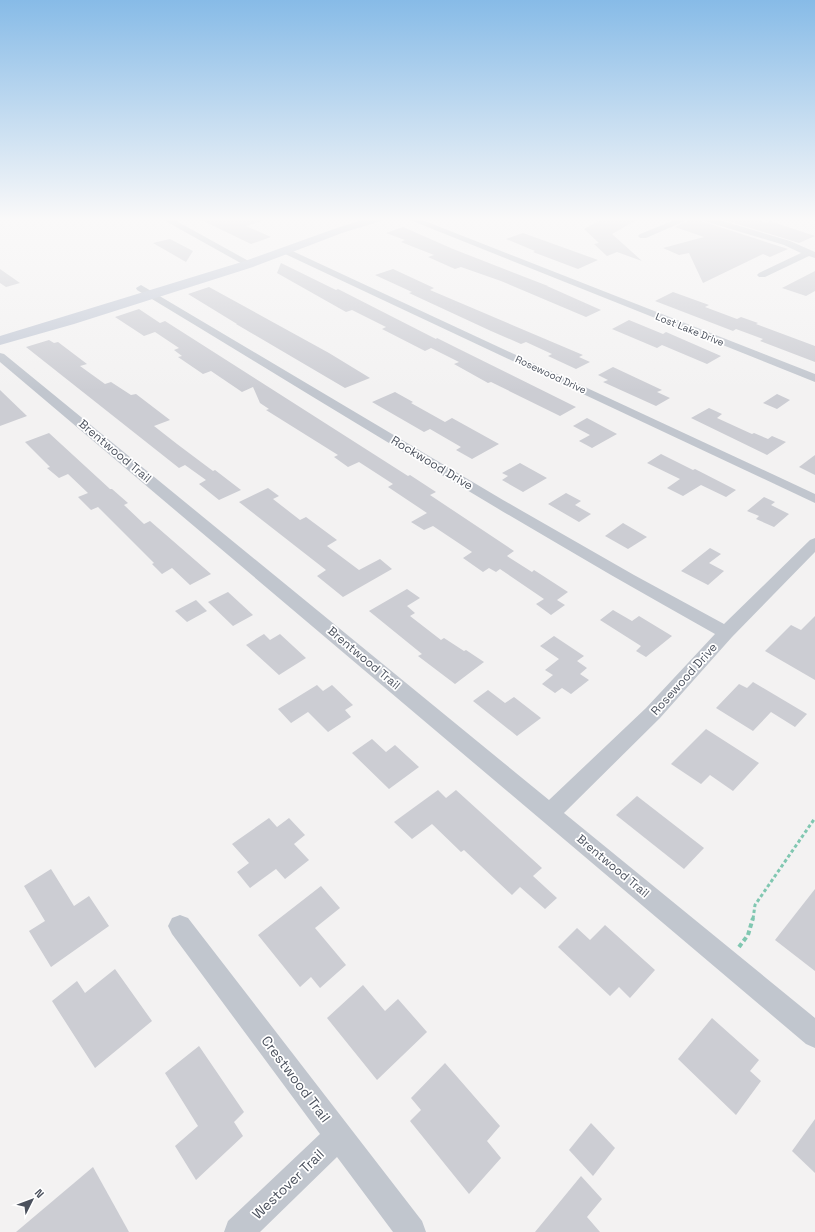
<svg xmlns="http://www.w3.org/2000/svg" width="815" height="1232" font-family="'Space Grotesk',sans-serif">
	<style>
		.building { fill: #cccdd3 }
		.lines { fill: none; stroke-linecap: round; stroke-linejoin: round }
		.path-far1 { stroke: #80c7b1; stroke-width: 3; stroke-dasharray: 3.5 2.5; stroke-linecap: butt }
		.path { stroke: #80c7b1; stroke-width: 4; stroke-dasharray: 4.5 3; stroke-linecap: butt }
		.street { fill: #c1c6ce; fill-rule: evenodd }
		.secondary { fill: #c4cad6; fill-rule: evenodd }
		.labels { text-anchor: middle; stroke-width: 3.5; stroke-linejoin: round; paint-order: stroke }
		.far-street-label { font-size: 10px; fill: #4b515d; stroke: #fff }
		.street-label { font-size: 12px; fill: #4b515d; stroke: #fff }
		.near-street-label { font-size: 14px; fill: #4b515d; stroke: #fff }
	</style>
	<rect width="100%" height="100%" fill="#f3f2f2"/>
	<g class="building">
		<polygon points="197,218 262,218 262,221 246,226 271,237 251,244"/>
		<polygon points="604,218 640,218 612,234 642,261 617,252 607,256 594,244 599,243 584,229"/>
		<polygon points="693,218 699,218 701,221 788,249 770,257 763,254 703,283 689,253 679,255 663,248 704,237 675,227"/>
		<polygon points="718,218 752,218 767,223 770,221 815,236 799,243"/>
		<polygon points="403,227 453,249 548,286 547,286 601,310 586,317 501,281 461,267 455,269 428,257 434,255 401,242 405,240 386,233"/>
		<polygon points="523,233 598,260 578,269 533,252 535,251 506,239"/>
		<polygon points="170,239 193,251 186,262 153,243"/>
		<polygon points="281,263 336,290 338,289 436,339 437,338 459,349 576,407 560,416 491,382 488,383 454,364 459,362 431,348 425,351 382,329 386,327 352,310 346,312 277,273"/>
		<polygon points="0,269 20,283 6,287 0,283"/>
		<polygon points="393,269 434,288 430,290 583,355 579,357 590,362 576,369 548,356 552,354 526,342 521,344 491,331 409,293 412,292 375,275"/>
		<polygon points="815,271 815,291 806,296 782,288"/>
		<polygon points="209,287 329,353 370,378 345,388 236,324 237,324 188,294"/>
		<polygon points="673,292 709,305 705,307 737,319 741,317 758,323 756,324 815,346 815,362 760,341 763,339 736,329 733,331 655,301"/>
		<polygon points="139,309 160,323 165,321 408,476 410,475 436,492 430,495 514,551 507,556 532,572 534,570 568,592 557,600 565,605 551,615 536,604 544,599 500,569 496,572 489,568 483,572 463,558 472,552 433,526 424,530 411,522 427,513 388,487 393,484 359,462 348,467 334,457 338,455 266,410 269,409 260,403 253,387 242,392 211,371 203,374 178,357 182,356 174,350 179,348 155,332 144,336 115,317"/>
		<polygon points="629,320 663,334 666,332 721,356 707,364 662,345 657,348 612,329"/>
		<polygon points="49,340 54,343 58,342 87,364 80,366 105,384 111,382 131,395 136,394 170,420 154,426 177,444 213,471 215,470 241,490 219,500 199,484 206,480 185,465 179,468 26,347"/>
		<polygon points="613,367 662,390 657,392 670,398 656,406 603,382 608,380 598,375"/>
		<polygon points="0,390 27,416 0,426"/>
		<polygon points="395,392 413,402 411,403 445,422 452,418 499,444 472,459 456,450 461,447 430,429 424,432 372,402"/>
		<polygon points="777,394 790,400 777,409 763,403"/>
		<polygon points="709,408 722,414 717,418 752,434 754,433 768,439 772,436 786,442 767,455 691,418"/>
		<polygon points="587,418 617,434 592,448 579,441 590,435 573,426"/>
		<polygon points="49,433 110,489 112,489 128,503 124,505 144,524 150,521 211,574 190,585 172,568 162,574 152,564 154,563 98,507 91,510 78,497 88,493 68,474 59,478 47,468 50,467 25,442"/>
		<polygon points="661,454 693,470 695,469 736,490 726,497 701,485 683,496 667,488 680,479 647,463"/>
		<polygon points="815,455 815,475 799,467"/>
		<polygon points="520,463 547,478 523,492 502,480 508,476 502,473"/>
		<polygon points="268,488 279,496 273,499 300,520 306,517 337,540 327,546 359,570 380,559 392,569 343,597 317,576 326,570 239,502"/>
		<polygon points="566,493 581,501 575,505 591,514 579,522 548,504"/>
		<polygon points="764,497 775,502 771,505 789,514 774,527 756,519 759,516 747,511"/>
		<polygon points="623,523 647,537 628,549 605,536"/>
		<polygon points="710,548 721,554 709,563 724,571 708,585 681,571"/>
		<polygon points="407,589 420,598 407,606 415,613 410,616 441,640 444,638 464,651 466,650 484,662 455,684 418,656 422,654 369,611"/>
		<polygon points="228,592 253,615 233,626 208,602"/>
		<polygon points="196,600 207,611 187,622 175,611"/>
		<polygon points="613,610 632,621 639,616 672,636 646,657 636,651 641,646 600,620"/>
		<polygon points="815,616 815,680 765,651 791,625 801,630"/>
		<polygon points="264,634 270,640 280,634 306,658 279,675 246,645"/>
		<polygon points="554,636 584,656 577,661 587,668 580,674 589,680 571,694 562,688 555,693 542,684 553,675 545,670 559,659 540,646"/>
		<polygon points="753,682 807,714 795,727 771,712 753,731 716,708 739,684 747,688"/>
		<polygon points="317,685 323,691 332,685 353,705 345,710 351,717 328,732 308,712 291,723 278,709"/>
		<polygon points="488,690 505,703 514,697 541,718 517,736 473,701"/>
		<polygon points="706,729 759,763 733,791 710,775 701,784 671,764"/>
		<polygon points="372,739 386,752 395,745 419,767 389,789 352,753"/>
		<polygon points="438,790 446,798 456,790 542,868 533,876 557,898 545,909 520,887 512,895 464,850 461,852 432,824 412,839 394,822"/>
		<polygon points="637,796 704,848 684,869 616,815"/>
		<polygon points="269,818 277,827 289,818 305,835 294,844 309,860 285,879 276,869 250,888 237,872 249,863 232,844"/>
		<polygon points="51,869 74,906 89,896 109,926 51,967 29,931 45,921 24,886"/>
		<polygon points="321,886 340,908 315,928 346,965 320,988 311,977 300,987 258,935"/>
		<polygon points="815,889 815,971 775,940"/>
		<polygon points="605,925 655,970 630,998 619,987 610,996 558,947 577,928 590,940"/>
		<polygon points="115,969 152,1021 95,1068 52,1001 77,981 85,993"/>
		<polygon points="363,985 385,1011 398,999 427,1032 377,1080 327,1018"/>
		<polygon points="712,1018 759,1060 750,1071 761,1081 736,1115 678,1059"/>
		<polygon points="199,1046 244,1112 234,1122 243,1136 196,1180 175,1146 198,1126 165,1073"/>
		<polygon points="445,1063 500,1126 487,1141 501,1158 469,1194 410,1121 421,1110 411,1098"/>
		<polygon points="815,1119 815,1173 792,1151"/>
		<polygon points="591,1123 615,1148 593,1176 569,1150"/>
		<polygon points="93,1167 129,1232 16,1232"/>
		<polygon points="581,1176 602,1199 587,1217 600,1232 535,1232"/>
	</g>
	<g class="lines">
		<polyline class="path-far1" points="753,919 755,905 815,818"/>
		<polyline class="path" points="739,947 748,935 753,918"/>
		<g class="street">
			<polygon points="160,218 171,218 254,264 249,267 246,266"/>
			<polygon points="405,218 417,218 815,374 815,382"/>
			<polygon points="680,218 692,218 646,238 640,238 638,236 640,234"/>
			<polygon points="700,218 713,218 790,241 815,252 815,258 809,256 765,277 759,277 757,275 759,273 801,253 784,245 701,220"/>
			<polygon points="286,248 815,494 815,503 283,253 281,251"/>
			<path d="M 141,285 L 503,500 L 634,575 L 724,624 L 810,540 L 815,538 L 815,552 L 732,637 L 660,718 L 564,813 L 815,1018 L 815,1048 L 806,1044 L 0,362 L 0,353 L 4,354 L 549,800 L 646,708 L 715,634 C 519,525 329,406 137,290 L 136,288 Z"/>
			<polygon points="180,915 188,918 422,1221 426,1232 393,1232 337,1157 260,1232 224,1232 228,1221 320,1134 172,934 168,926 172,918"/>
		</g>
		<polygon class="secondary" points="368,218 386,218 384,220 342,233 253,267 74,324 0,345 0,336 245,261 334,229"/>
	</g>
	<linearGradient id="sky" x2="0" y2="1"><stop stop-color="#87bbe7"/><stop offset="0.56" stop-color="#faf9f9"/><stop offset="1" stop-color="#faf9f9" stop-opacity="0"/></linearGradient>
	<rect width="815" height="391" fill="url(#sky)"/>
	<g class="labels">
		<g class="far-street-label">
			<text transform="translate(690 329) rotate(22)" y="4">Lost Lake Drive</text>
			<text transform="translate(551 374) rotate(25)" y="4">Rosewood Drive</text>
		</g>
		<g class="street-label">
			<text transform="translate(115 451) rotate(40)" y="4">Brentwood Trail</text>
			<text transform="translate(432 463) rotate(31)" y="4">Rockwood Drive</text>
			<text transform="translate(364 658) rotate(40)" y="4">Brentwood Trail</text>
			<text transform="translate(684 679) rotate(-48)" y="4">Rosewood Drive</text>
			<text transform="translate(613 866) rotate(40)" y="4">Brentwood Trail</text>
		</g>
		<g class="near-street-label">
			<text transform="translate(296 1079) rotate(53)" y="5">Crestwood Trail</text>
			<text transform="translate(288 1184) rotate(-44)" y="5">Westover Trail</text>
		</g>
	</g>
	<g transform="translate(32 1200) rotate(48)" stroke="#ffffff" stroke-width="3" paint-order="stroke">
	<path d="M0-3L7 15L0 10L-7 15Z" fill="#4b515d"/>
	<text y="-6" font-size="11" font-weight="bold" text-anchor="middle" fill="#4b515d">N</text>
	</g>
</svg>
